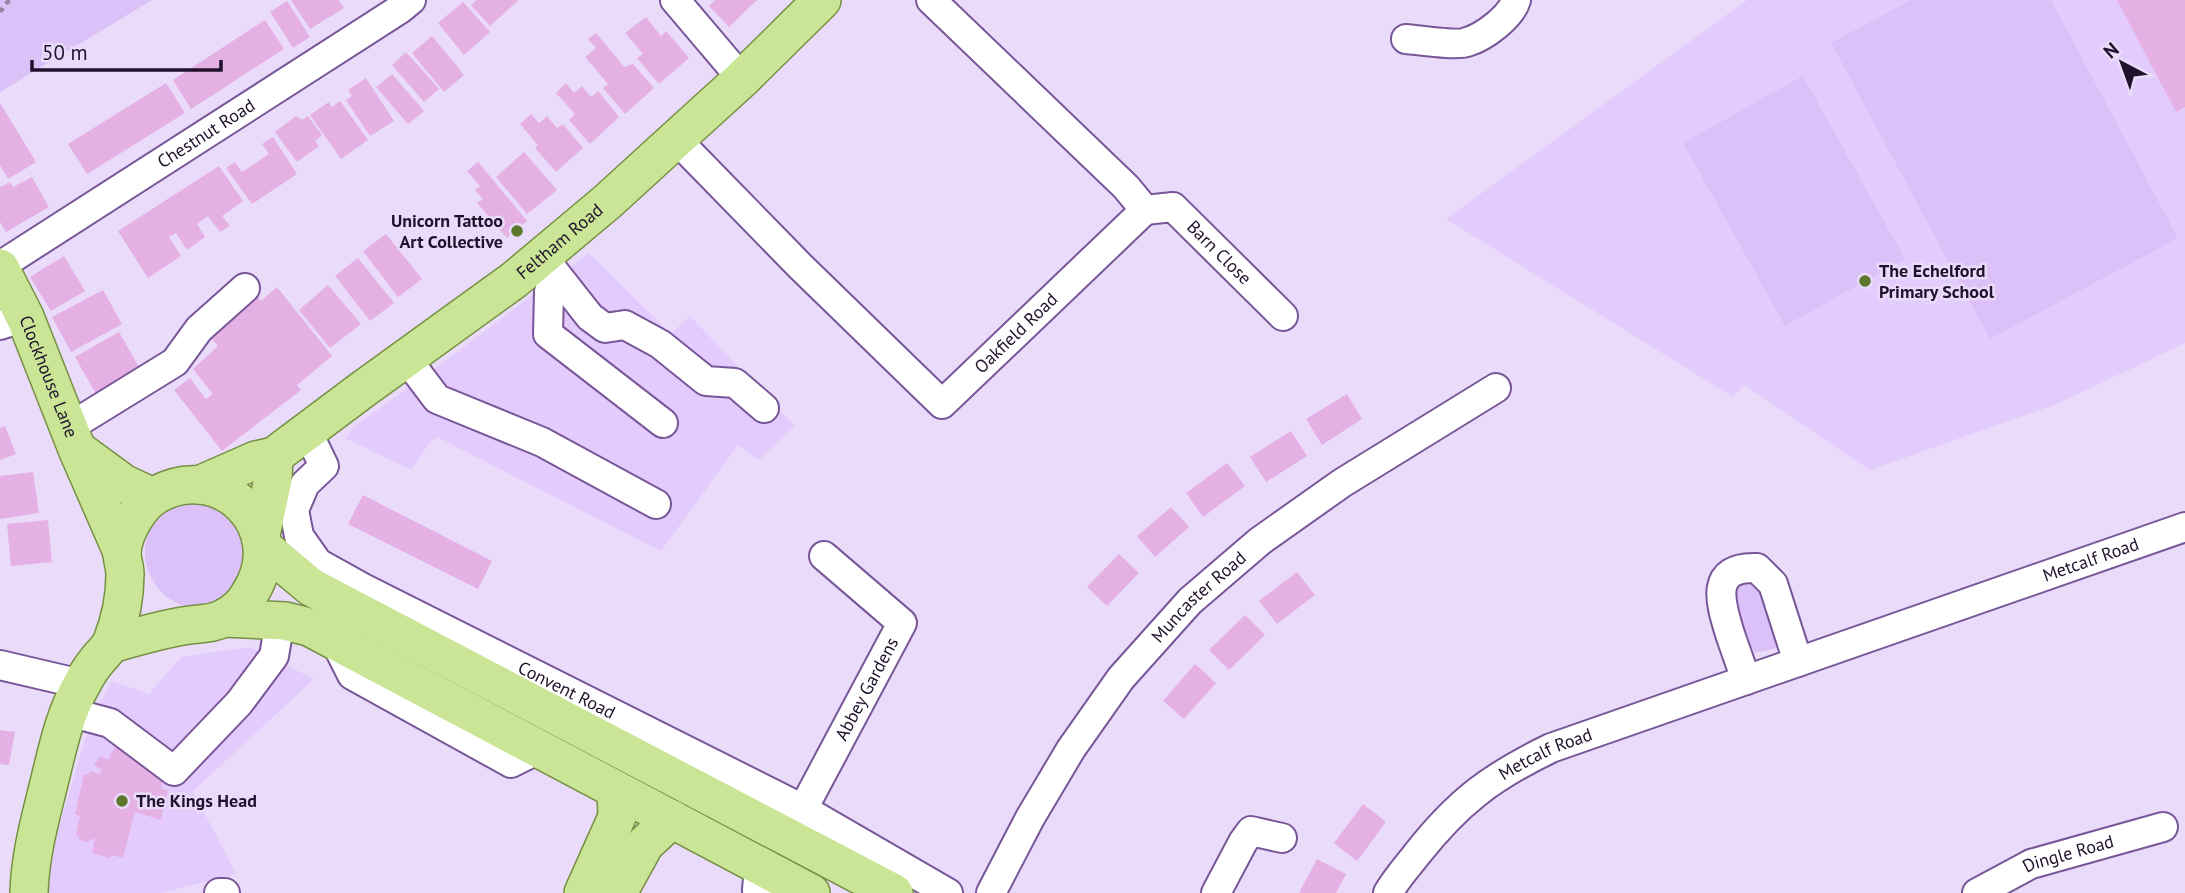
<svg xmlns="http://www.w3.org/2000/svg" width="2185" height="893" font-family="'PT Sans',sans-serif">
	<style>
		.built { fill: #e3ccfd }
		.green { fill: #dbc1f7 }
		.building { fill: #e5b1e5 }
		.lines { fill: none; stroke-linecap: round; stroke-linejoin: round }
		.minor-casing { stroke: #785698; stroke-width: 32 }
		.major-casing { stroke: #769043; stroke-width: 40 }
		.path { stroke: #9385a1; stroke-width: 4.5; stroke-dasharray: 5 5; stroke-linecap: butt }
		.minor { stroke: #fff; stroke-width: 28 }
		.major { stroke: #c9e595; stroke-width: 37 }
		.poi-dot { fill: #5d782c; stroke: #e9dbf9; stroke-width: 2.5 }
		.labels { text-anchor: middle; stroke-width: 5; stroke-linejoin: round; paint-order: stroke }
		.street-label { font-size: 18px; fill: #20122d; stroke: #e9dbf9 }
		.poi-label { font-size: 18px; font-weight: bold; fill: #20122d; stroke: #e9dbf9; text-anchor: start }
	</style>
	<rect width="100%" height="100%" fill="#e9dbf9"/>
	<g class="built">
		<polygon points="1747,0 2185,0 2185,343 2057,404 1870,470 1744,385 1733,397 1446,219"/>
		<polygon points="589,253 671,334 690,316 795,426 759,460 738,445 661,551 437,437 430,442 411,470 345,438 357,424 421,379"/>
		<polygon points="250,647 314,679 193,791 236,874 161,893 47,893 54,844 85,740 98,707 112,681 149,694 181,657"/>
	</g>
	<g class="green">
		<polygon points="0,0 152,0 0,92"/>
		<polygon points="1911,0 2051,0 2178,238 1990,339 1831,43"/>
		<polygon points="1803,76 1905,259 1785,326 1683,143"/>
		<path d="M 189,503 C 223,503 226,512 247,536 L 239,587 C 230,594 217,605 206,607 C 158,615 124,552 160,517 C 168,509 178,506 189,503 Z"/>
		<polygon points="1757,576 1780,647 1755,653 1749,644 1734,595 1737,583"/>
	</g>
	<g class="building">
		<polygon points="291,0 338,0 344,8 310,29"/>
		<polygon points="476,0 519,0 490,26 471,5"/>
		<polygon points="715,0 757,0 729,27 709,6"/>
		<polygon points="2117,0 2185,0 2185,107 2176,112"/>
		<polygon points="287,1 310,37 293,48 270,12"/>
		<polygon points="463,2 490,32 464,55 438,23"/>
		<polygon points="646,17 661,36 666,31 689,58 659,84 637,58 643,54 625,33"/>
		<polygon points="265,20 284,49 191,109 173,80"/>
		<polygon points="596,33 624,67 633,64 654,88 625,114 603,88 608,84 585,57 596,48 588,39"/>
		<polygon points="432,36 464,75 444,92 412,53"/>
		<polygon points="406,52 439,89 424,102 392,65"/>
		<polygon points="392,74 424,111 408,124 376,87"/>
		<polygon points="366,78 394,121 370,136 346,100 352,96 348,90"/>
		<polygon points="166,83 185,113 87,174 68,144"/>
		<polygon points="566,83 574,93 582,86 591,97 598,91 619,117 590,144 569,120 575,114 556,93"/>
		<polygon points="340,101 368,140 341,159 310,115 329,102 332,107"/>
		<polygon points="0,103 36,162 8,179 0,165"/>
		<polygon points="531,114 539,123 547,116 557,128 563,124 583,148 556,172 535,148 538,145 520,124"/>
		<polygon points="296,116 302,120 308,116 322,135 315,141 319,146 297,162 275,132"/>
		<polygon points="273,137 297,174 252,204 226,168 235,162 242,172 269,154 262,144"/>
		<polygon points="524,152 557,190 527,214 496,177"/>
		<polygon points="478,162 527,221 507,238 477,203 483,199 475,190 480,186 467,171"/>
		<polygon points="219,166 243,201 222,216 230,226 220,232 208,216 197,224 205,237 187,250 176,233 169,237 181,256 148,278 118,231"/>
		<polygon points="32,177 49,207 6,232 0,222 0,187 10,182 13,187"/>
		<polygon points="386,234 422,279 398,297 363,251"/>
		<polygon points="64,256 85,291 51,311 30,277"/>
		<polygon points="358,258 394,303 370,321 335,276"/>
		<polygon points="328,285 361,324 330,348 299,310"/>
		<polygon points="250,287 261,301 277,287 332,356 297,385 301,390 222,451 174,390 190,378 206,399 213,394 193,369 218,346 202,327"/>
		<polygon points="103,290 122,324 71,352 52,317"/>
		<polygon points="119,332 140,369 96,394 75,357"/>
		<polygon points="1347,394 1362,419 1322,445 1306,419"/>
		<polygon points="5,426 16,454 0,460 0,428"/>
		<polygon points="1291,431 1307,456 1266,482 1250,457"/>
		<polygon points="1227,463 1245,486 1203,517 1186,493"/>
		<polygon points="33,472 39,513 0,519 0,476"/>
		<polygon points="363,495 492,561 478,589 348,524"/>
		<polygon points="1171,507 1189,527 1155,557 1137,536"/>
		<polygon points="48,520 52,562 11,566 7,524"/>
		<polygon points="1119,554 1139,573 1107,606 1087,587"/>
		<polygon points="1297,572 1315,595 1277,624 1259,601"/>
		<polygon points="1245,615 1265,635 1229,670 1209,650"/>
		<polygon points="1195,664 1216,683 1184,719 1163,701"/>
		<polygon points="0,730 15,732 9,765 0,764"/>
		<polygon points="117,743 163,773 161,789 168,790 161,820 135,812 123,858 111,855 110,858 92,853 95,838 87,842 80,840 76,833 80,816 75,814 84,774 89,775 90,771 99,774 102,770 94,765 100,756 108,760"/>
		<polygon points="1363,804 1386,822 1357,861 1334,843"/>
		<polygon points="1317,859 1346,874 1336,893 1299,893"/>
	</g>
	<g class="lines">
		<defs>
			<g id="minor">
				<polyline points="675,0 742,79"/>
				<path d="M 1406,39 C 1419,40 1458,46 1467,42 C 1484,37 1511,17 1516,0"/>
				<path id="s1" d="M 676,139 L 800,266 L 942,404 L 1145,210 L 1126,187 L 931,0"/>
				<path id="s2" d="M 1145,210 L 1173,207 L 1283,316"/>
				<polyline points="542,256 590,317 605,328 625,325 660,344 706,381 735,383 764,408"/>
				<path id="s3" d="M 0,266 L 400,9 L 411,0"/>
				<polyline points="554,272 549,292 548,334 663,423"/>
				<polyline points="0,325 25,317"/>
				<polyline points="406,358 437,399 542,442 656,504"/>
				<polyline points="68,428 175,362 199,329 245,288"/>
				<path id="s4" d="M 307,431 L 324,466 L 305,484 L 294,510 L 299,536 L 318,563 L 363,588 L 803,809 L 948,893"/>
				<polyline points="335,641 352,675 511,763 539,749"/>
				<polyline points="0,665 81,684"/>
				<path d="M 1746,680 C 1741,665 1735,649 1730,634 C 1720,602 1709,566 1757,568 L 1773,584 L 1798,662"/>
				<polyline points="69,712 110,723 174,771 239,703 274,656 280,621"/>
				<path id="s5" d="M 803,809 L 902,623 L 824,556"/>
				<polyline points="759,866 757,890 762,893"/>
				<polyline points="219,893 225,893"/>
				<path id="s6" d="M 991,893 L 1030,818 L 1071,749 L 1121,678 L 1190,601 L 1260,541 L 1342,483 L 1496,388"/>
				<polyline points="1216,893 1243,842 1251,831 1282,838"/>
				<path id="s7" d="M 1388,893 C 1396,879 1407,867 1417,854 C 1458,802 1491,777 1551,748 L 2185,527"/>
				<path id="s8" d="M 1977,893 L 2031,864 L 2163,827"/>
			</g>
			<g id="major">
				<path id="s9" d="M 0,268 L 25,317 L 77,449 L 122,552"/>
				<polyline points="78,450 123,483 153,497"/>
				<path id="s10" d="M 199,485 L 256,460 L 274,456 L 362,390 L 514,280 L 607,202 L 676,139 L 742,79 L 822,0"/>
				<polyline points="261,535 273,479 274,456"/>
				<polyline points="262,546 311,587 894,893"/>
				<polyline points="224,618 285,621 309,627 811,893"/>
				<path d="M 29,893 C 30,854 41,816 50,779 C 58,746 65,713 82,684 C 86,676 91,668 96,662 C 101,655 109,649 112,641 C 120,621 125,596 125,574 C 125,567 122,560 122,553 C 123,533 139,505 156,495 C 221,458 291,528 250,593 C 244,604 236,612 224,618 C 211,625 197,623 183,626 C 159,630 135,637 111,644"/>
				<polyline points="583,893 617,817 616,790"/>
				<polyline points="618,893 645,844 672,819"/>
			</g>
		</defs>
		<use href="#minor" class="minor-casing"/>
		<use href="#major" class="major-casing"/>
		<polyline class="path" points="0,12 9,0"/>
		<use href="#minor" class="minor"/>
		<use href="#major" class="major"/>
	</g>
	<g class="poi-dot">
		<circle cx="517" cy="231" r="7"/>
		<circle cx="1865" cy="281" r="7"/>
		<circle cx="122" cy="801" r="7"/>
	</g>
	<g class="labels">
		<g class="street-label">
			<text dy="6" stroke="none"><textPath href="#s3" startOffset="245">Chestnut Road</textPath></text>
			<text dy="6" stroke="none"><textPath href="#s10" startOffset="438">Feltham Road</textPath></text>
			<text dy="6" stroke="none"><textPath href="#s2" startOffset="93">Barn Close</textPath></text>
			<text dy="6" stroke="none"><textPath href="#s1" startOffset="478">Oakfield Road</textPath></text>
			<text dy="6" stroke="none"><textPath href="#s9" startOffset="119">Clockhouse Lane</textPath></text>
			<text dy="6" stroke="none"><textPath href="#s7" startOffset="793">Metcalf Road</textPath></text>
			<text dy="6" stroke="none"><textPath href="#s6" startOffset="364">Muncaster Road</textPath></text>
			<text dy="6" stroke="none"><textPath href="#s5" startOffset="136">Abbey Gardens</textPath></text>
			<text dy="6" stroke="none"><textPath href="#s4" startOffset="432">Convent Road</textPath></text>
			<text dy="6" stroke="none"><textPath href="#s7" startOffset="214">Metcalf Road</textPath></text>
			<text dy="6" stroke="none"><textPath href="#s8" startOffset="100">Dingle Road</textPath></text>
		</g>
		<g class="poi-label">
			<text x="503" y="227" text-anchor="end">Unicorn Tattoo<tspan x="503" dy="21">Art Collective</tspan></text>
			<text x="1879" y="277">The Echelford<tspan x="1879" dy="21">Primary School</tspan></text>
			<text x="136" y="807">The Kings Head</text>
		</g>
	</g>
	<g transform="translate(2122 63) rotate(319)" stroke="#e9dbf9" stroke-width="5" paint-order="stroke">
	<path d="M0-5L12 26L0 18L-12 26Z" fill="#20122d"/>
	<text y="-10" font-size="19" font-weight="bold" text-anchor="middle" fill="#20122d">N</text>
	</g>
	<path d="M32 60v10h189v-10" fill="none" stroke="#20122d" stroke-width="3.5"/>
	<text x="42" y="60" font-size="21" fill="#20122d" stroke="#e9dbf9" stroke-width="5" paint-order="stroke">50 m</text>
</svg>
